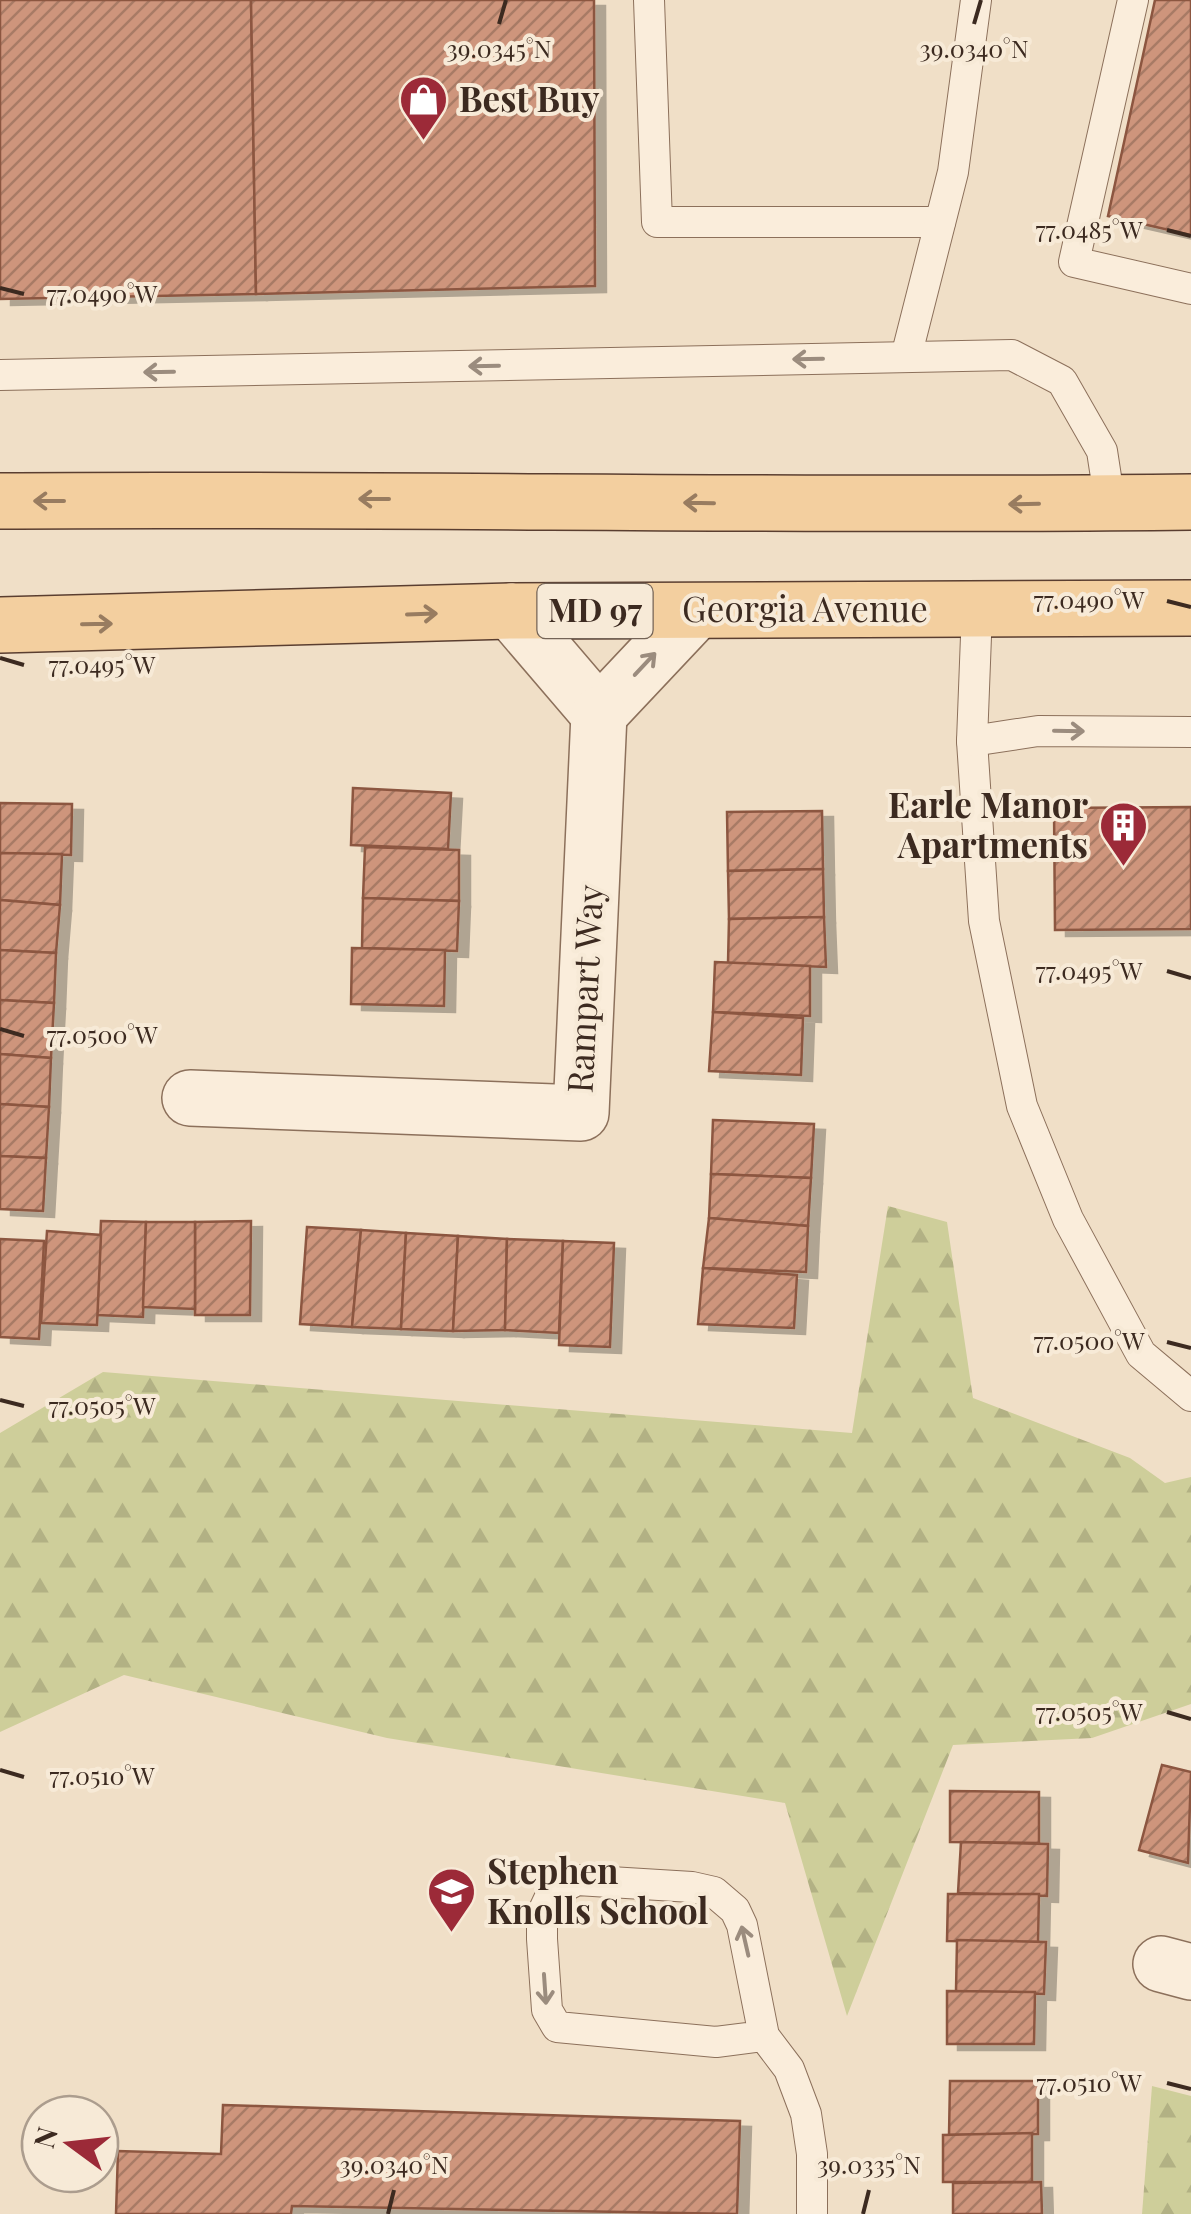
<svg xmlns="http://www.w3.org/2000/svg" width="1191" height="2214" font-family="'Playfair Display',serif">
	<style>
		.forest { fill: url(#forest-firs) }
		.building { fill: url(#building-hatch); stroke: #8c5641; stroke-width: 2.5; filter: url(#shadow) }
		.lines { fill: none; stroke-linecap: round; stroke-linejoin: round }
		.service-casing { stroke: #8c705b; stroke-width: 32 }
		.minor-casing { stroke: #8c705b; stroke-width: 58 }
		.primary-casing { stroke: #5a3e30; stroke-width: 58 }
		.service { stroke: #faeddb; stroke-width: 30 }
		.minor { stroke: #faeddb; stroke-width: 55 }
		.primary { stroke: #f3cf9f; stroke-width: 55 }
		.oneway { stroke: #9b8c7e }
		.oneway2 { stroke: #987c60 }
		.ticks { fill: none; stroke: #3c2a20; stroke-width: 4 }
		.labels { text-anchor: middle; stroke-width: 8; stroke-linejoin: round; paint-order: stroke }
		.shield { fill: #f7ead7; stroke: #746457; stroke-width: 2.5 }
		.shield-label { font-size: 32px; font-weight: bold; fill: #3c2a20 }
		.poi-label { font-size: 35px; font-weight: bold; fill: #3c2a20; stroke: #f7ead7; text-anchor: start }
		.street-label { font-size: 35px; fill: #3c2a20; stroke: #f7ead7 }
		.ticks-label { font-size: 25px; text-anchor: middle; fill: #3c2a20; stroke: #f7ead7; stroke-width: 8; stroke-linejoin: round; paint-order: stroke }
	</style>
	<defs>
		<pattern id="forest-firs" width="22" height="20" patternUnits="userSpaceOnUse" patternTransform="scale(2.5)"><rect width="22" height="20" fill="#cece9a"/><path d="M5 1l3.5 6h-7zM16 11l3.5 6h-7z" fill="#b2b184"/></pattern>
		<pattern id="building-hatch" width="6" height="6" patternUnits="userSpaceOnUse" patternTransform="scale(2.5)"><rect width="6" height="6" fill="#ce957c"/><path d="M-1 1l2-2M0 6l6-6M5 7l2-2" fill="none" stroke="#a87a65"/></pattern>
		<filter id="shadow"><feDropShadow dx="11" dy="6" stdDeviation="0" flood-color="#0004"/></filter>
	</defs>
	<rect width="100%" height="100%" fill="#f0dfc7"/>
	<g class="forest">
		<polygon points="888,1206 947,1222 973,1398 1130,1458 1165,1483 1191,1477 1191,1704 1092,1738 953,1745 847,2016 785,1803 387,1738 124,1675 0,1732 0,1433 103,1372 852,1433"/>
		<polygon points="1152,2086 1191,2096 1191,2214 1142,2214"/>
	</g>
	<g class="building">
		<polygon points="0,0 251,0 256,294 0,299"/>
		<polygon points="251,0 594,0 595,286 256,294"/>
		<polygon points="1155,0 1191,0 1191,235 1108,216"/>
		<polygon points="353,788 451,793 448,849 351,845"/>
		<polygon points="0,803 72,804 71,855 0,853"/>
		<polygon points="1191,807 1191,929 1055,930 1054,808"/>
		<polygon points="822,811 823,869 728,871 727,812"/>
		<polygon points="365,847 459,850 459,901 363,898"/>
		<polygon points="0,853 62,854 60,905 0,900"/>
		<polygon points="823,869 824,917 729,919 728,871"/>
		<polygon points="363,898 459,901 457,951 362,948"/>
		<polygon points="0,900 60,905 56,953 0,950"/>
		<polygon points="824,917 826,967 728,963 729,919"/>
		<polygon points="352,948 445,950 444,1006 351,1004"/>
		<polygon points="0,950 56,953 54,1003 0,1000"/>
		<polygon points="715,962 810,966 810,1016 713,1012"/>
		<polygon points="0,1000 54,1003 51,1058 0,1054"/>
		<polygon points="713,1012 803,1018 801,1075 709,1071"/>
		<polygon points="0,1054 51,1058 49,1107 0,1104"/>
		<polygon points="0,1104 49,1107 46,1158 0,1156"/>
		<polygon points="713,1120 814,1124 811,1178 711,1174"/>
		<polygon points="0,1156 46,1158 43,1211 0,1209"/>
		<polygon points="711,1174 811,1178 808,1226 709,1218"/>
		<polygon points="709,1218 808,1226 806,1272 703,1268"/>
		<polygon points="101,1221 146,1222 143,1317 97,1315"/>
		<polygon points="251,1221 250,1315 195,1315 195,1222"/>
		<polygon points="146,1222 195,1222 195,1309 143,1307"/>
		<polygon points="307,1227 361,1230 352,1327 300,1324"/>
		<polygon points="361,1230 406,1233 401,1329 352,1327"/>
		<polygon points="47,1231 101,1235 97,1325 41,1323"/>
		<polygon points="406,1233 458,1236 453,1331 401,1329"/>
		<polygon points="458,1236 507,1239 505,1330 453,1331"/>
		<polygon points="0,1239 44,1241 39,1339 0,1337"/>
		<polygon points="507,1239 563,1241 559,1333 505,1330"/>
		<polygon points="563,1241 614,1243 610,1347 559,1345"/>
		<polygon points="703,1268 797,1275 794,1328 698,1324"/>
		<polygon points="1162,1765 1191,1772 1188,1863 1139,1850"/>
		<polygon points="950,1791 1039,1792 1039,1843 950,1842"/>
		<polygon points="961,1842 1048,1844 1047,1896 958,1893"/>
		<polygon points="948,1894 1039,1894 1038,1942 947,1941"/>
		<polygon points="957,1940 1046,1942 1044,1994 956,1991"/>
		<polygon points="947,1991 1035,1992 1034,2044 947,2044"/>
		<polygon points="950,2081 1038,2081 1038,2134 949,2135"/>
		<polygon points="223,2105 740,2121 737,2214 292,2206 291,2214 116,2214 118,2151 221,2154"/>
		<polygon points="1032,2133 1032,2182 943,2182 943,2135"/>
		<polygon points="1041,2182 1042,2214 953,2214 953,2183"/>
	</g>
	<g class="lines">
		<defs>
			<g id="service">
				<polyline points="649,0 657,222 940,222"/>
				<polyline points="1133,0 1074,262 1191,289"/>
				<polyline points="906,357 953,172 976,0"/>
				<polyline points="0,375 1012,355 1062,381 1102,451 1110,503"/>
				<polyline points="977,610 972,741 984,921 1022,1106 1068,1219 1141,1354 1191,1396"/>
				<polyline points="972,741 1038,731 1191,732"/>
				<polyline points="764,2036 716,2042 557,2027 547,2010 542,1939 542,1914 552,1893 577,1880 692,1887 714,1892 735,1910 742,1925 764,2036 789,2069 806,2114 812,2154 812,2214"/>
			</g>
			<g id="minor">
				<polyline points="511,611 599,714 696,611"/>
				<polyline points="190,1098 581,1113 599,714"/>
				<polyline points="1161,1964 1191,1972"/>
			</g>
			<g id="primary">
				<path d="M 0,501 C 397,498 794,507 1191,502"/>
				<polyline points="0,625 511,611 1191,608"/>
			</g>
		</defs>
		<use href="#service" class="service-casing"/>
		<use href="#minor" class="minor-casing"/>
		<use href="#primary" class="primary-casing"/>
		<use href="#service" class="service"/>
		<use href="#minor" class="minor"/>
		<use href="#primary" class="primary"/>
	</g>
	<defs><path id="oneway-shaft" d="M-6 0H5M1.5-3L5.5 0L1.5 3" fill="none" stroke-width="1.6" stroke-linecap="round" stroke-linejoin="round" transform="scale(2.5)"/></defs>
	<g class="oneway">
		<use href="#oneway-shaft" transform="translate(808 359) rotate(179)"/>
		<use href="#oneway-shaft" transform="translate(484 366) rotate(179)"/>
		<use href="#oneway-shaft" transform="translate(159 372) rotate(179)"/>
		<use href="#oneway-shaft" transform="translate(645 664) rotate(-47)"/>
		<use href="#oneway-shaft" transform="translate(1069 731) rotate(1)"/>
		<use href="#oneway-shaft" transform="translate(745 1941) rotate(-103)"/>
		<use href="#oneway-shaft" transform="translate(545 1989) rotate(86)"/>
	</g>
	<g class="oneway2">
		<use href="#oneway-shaft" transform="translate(374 499) rotate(180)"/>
		<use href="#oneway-shaft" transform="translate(49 501) rotate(180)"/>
		<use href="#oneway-shaft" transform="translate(699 503) rotate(-179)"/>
		<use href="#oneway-shaft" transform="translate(1024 504) rotate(179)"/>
		<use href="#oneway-shaft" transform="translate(422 614) rotate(-2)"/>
		<use href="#oneway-shaft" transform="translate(97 624) rotate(-1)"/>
	</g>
	<path class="ticks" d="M 499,24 L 506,0M 974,24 L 981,0M 1167,230 L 1191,236M 0,288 L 24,294M 1167,601 L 1191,607M 0,658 L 24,665M 1167,971 L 1191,978M 0,1029 L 24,1036M 1167,1342 L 1191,1348M 0,1400 L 24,1406M 1167,1712 L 1191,1719M 0,1770 L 24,1777M 1167,2083 L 1191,2089M 388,2214 L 394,2190M 863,2214 L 869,2190"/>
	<defs>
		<symbol id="shop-pin" viewBox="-11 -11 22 30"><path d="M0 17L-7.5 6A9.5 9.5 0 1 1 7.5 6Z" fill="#9c2a38" stroke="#f7ead7"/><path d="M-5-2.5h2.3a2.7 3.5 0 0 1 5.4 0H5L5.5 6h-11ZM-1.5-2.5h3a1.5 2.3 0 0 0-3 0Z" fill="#fff"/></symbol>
		<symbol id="building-pin" viewBox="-11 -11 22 30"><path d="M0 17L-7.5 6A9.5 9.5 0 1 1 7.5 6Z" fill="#9c2a38" stroke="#f7ead7"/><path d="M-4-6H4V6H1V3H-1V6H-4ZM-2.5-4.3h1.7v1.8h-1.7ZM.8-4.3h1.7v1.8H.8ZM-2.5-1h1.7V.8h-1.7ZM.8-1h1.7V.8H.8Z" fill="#fff"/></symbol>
		<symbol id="school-pin" viewBox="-11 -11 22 30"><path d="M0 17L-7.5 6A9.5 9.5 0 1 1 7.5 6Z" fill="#9c2a38" stroke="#f7ead7"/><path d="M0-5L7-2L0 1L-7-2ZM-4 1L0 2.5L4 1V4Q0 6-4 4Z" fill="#fff"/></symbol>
	</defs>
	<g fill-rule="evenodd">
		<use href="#shop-pin" x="396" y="72" width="55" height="75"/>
		<use href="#building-pin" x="1096" y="798" width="55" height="75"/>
		<use href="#school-pin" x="424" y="1864" width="55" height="75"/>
	</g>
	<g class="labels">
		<rect class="shield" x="537.5" y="584" width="115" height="54" rx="8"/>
		<g class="shield-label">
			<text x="595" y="622">MD 97</text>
		</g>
		<g class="poi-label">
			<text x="459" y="112">Best Buy</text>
			<text x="1088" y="818" text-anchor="end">Earle Manor<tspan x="1088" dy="40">Apartments</tspan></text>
			<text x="487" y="1884">Stephen<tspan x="487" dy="40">Knolls School</tspan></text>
		</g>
		<g class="street-label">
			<text x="805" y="622">Georgia Avenue</text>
			<text transform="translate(586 989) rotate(-87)" y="12">Rampart Way</text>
		</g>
	</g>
	<g class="ticks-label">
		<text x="499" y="58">39.0345°N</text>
		<text x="974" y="58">39.0340°N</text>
		<text x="1089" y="239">77.0485°W</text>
		<text x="102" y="303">77.0490°W</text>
		<text x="1089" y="609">77.0490°W</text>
		<text x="102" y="674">77.0495°W</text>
		<text x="1089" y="980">77.0495°W</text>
		<text x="102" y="1044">77.0500°W</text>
		<text x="1089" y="1350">77.0500°W</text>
		<text x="102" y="1415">77.0505°W</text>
		<text x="1089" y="1721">77.0505°W</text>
		<text x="102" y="1785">77.0510°W</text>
		<text x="1089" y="2092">77.0510°W</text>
		<text x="394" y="2174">39.0340°N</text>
		<text x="869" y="2174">39.0335°N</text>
	</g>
	<g transform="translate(70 2144) rotate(285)"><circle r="48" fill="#f7ead7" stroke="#ac9d8e" stroke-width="2.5"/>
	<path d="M0-8L18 38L0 25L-18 38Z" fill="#9c2a38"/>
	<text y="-15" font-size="28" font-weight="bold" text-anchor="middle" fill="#3c2a20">N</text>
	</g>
</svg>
